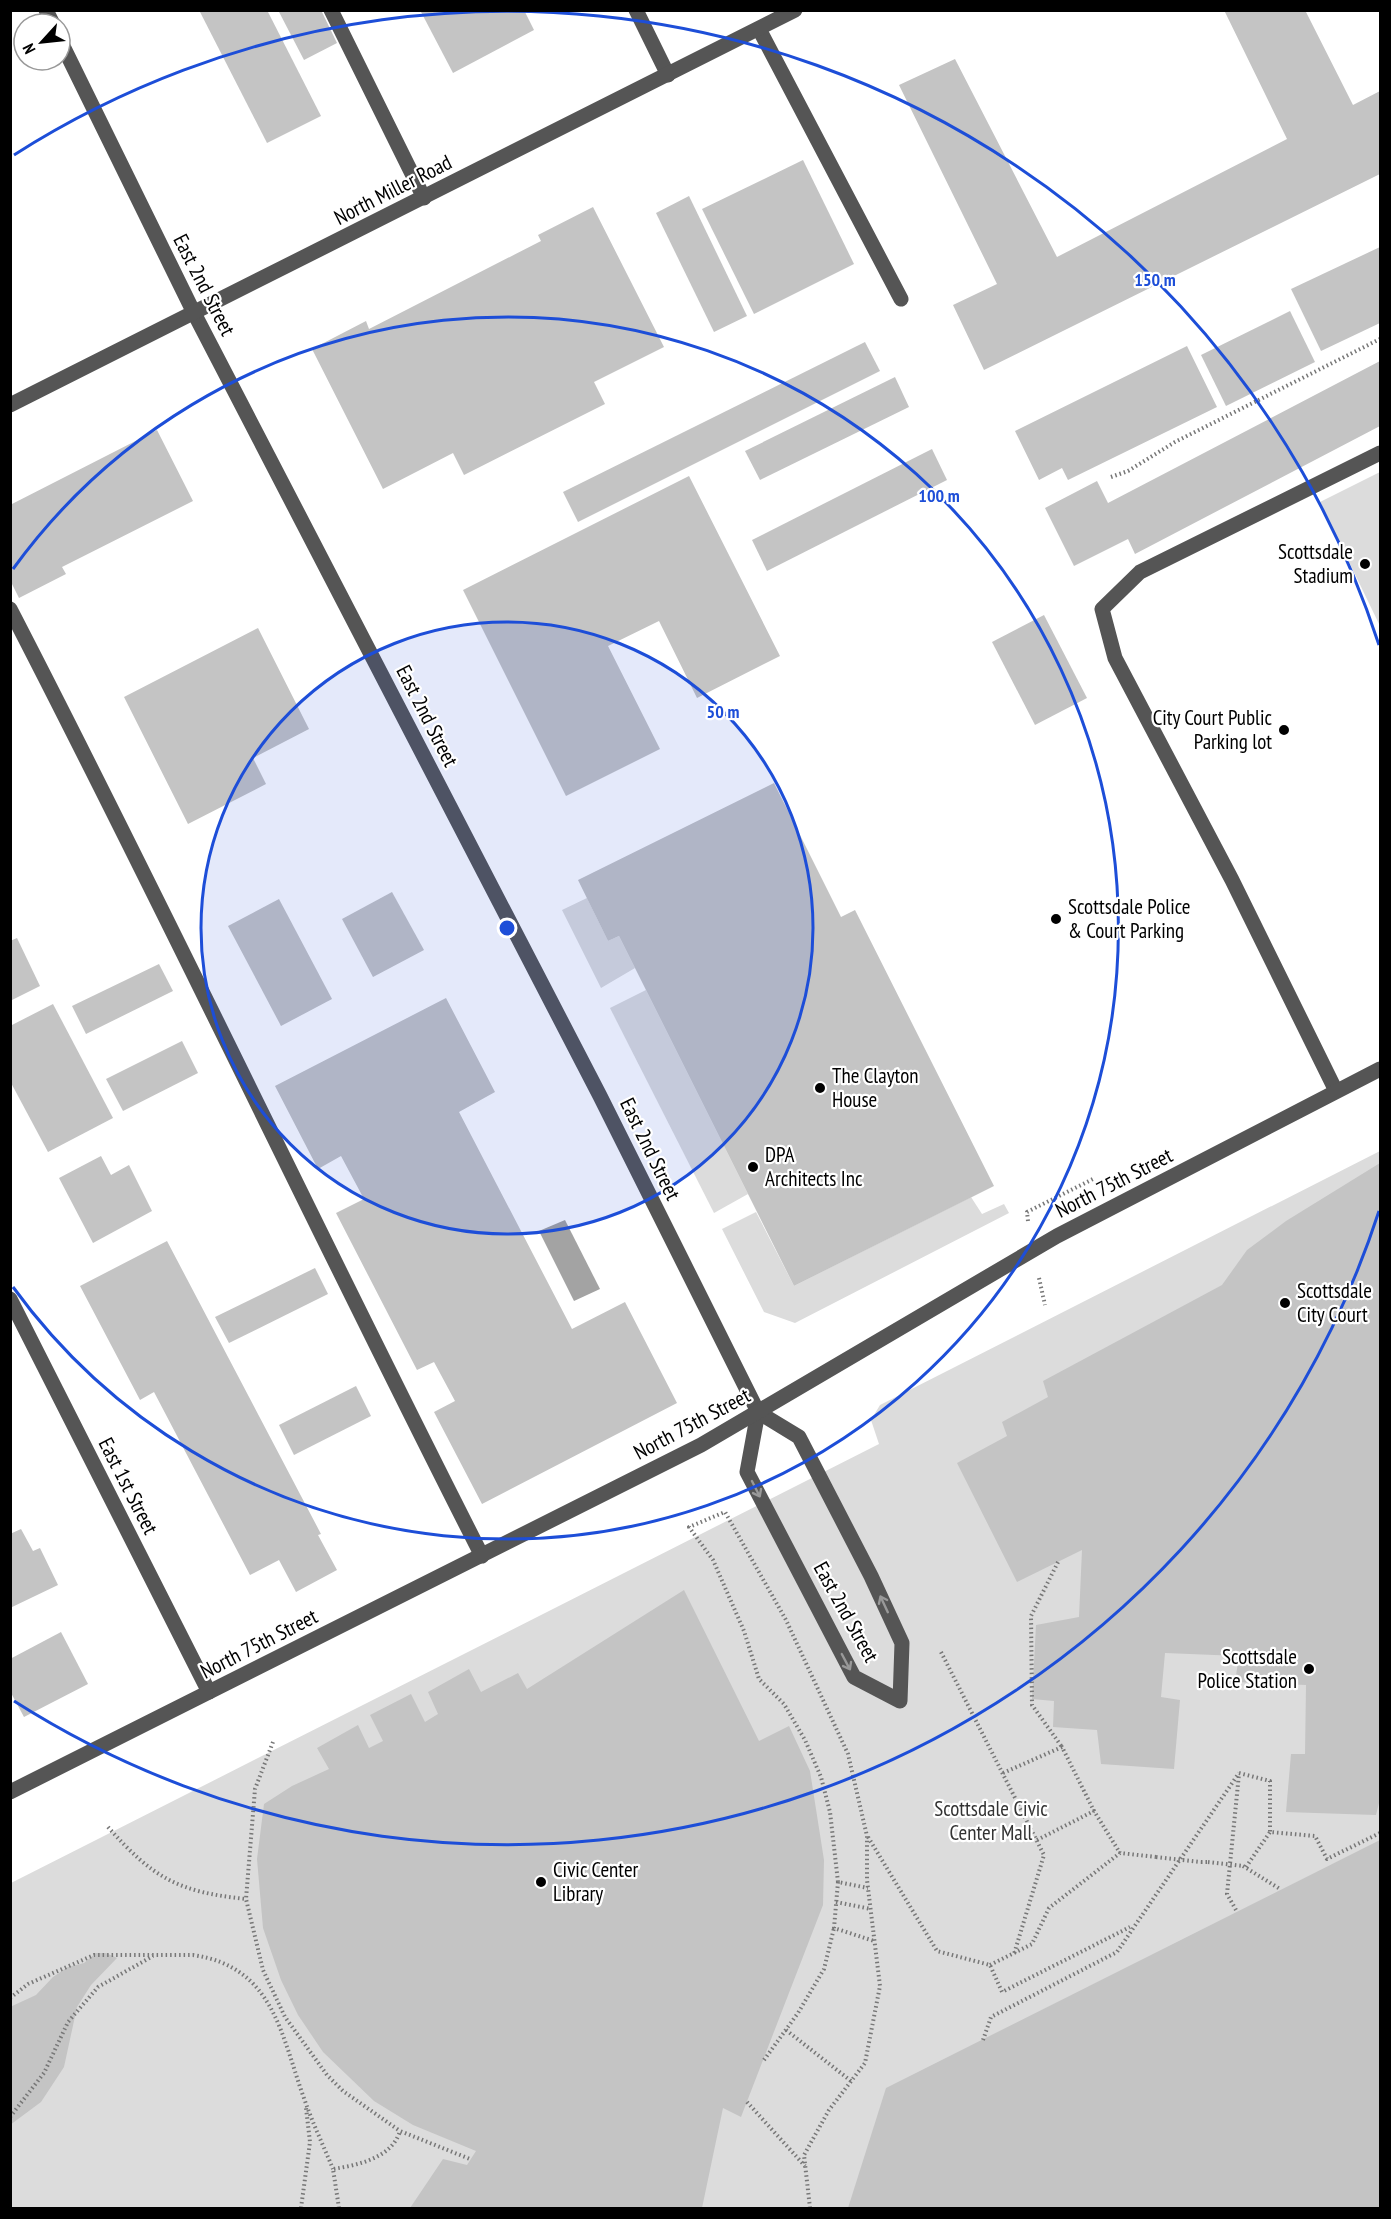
<svg xmlns="http://www.w3.org/2000/svg" width="1391" height="2219" font-family="'PT Sans Narrow',sans-serif">
	<style>
		.green { fill: #dcdcdc }
		.water { fill: #a3a3a3 }
		.building { fill: #c4c4c4 }
		.lines { fill: none; stroke-linecap: round; stroke-linejoin: round }
		.path { stroke: #777; stroke-width: 4; stroke-dasharray: 1.5 3; stroke-linecap: butt }
		.minor { stroke: #555; stroke-width: 15 }
		.path-bridge { stroke: #777; stroke-width: 4; stroke-dasharray: 1.5 3; stroke-linecap: butt }
		.oneway { stroke: #999 }
		.ring { fill: none; stroke: #1d4ed8; stroke-width: 3 }
		.poi-dot { fill: #000; stroke: #fff; stroke-width: 2 }
		.labels { text-anchor: middle; stroke-width: 4.5; stroke-linejoin: round; paint-order: stroke }
		.street-label { font-size: 21px; fill: #000; stroke: #fff }
		.poi-label { font-size: 21px; fill: #000; stroke: #fff; text-anchor: start }
		.park-label { font-size: 21px; fill: #333; stroke: #fff }
		.centre { fill: #1d4ed8; stroke: #fff; stroke-width: 3 }
		.ring-label { font-size: 18px; text-anchor: middle; font-weight: bold; fill: #1d4ed8; stroke: #fff; stroke-width: 4.5; stroke-linejoin: round; paint-order: stroke }
	</style>
	<rect width="100%" height="100%" fill="#fff"/>
	<g class="green">
		<polygon points="1380,472 1380,626 1320,502"/>
		<polygon points="587,898 608,941 619,936 635,968 601,988 562,910"/>
		<polygon points="646,990 748,1194 714,1213 610,1008"/>
		<polygon points="1380,1151 1380,2208 11,2208 11,1883 879,1444 871,1420 880,1405"/>
		<polygon points="971,1197 982,1214 1004,1204 1009,1213 795,1323 764,1312 722,1229 756,1212 794,1286"/>
	</g>
	<polygon class="water" points="565,1220 600,1289 574,1301 539,1231"/>
	<g class="building">
		<polygon points="199,10 267,10 321,116 267,143"/>
		<polygon points="278,10 321,10 337,43 304,60"/>
		<polygon points="420,10 524,10 534,30 453,73"/>
		<polygon points="1224,10 1305,10 1353,105 1380,91 1380,174 984,370 953,305 997,284 899,85 955,59 1057,257 1287,139"/>
		<polygon points="803,160 854,264 754,314 702,209"/>
		<polygon points="689,196 747,316 714,332 656,213"/>
		<polygon points="593,207 664,347 594,382 605,404 464,475 453,453 383,489 312,349 366,321 369,329 541,241 538,235"/>
		<polygon points="1380,247 1380,323 1321,351 1291,289"/>
		<polygon points="1290,311 1315,362 1226,406 1201,355"/>
		<polygon points="865,342 880,371 578,522 563,492"/>
		<polygon points="1187,346 1217,407 1068,480 1062,468 1039,480 1015,431"/>
		<polygon points="1380,361 1380,426 1135,554 1128,539 1074,566 1045,508 1097,481 1108,503"/>
		<polygon points="895,377 909,407 760,480 745,451"/>
		<polygon points="157,430 193,501 62,567 66,574 19,598 10,580 10,505"/>
		<polygon points="932,449 947,480 767,571 752,540"/>
		<polygon points="689,476 780,656 697,698 659,621 608,646 660,749 566,796 463,590"/>
		<polygon points="1044,615 1087,698 1035,725 992,642"/>
		<polygon points="258,628 309,729 253,758 266,784 188,824 124,697"/>
		<polygon points="774,783 841,917 855,910 994,1186 794,1286 619,936 608,941 578,880"/>
		<polygon points="392,892 424,950 373,977 342,919"/>
		<polygon points="279,899 332,999 281,1026 228,926"/>
		<polygon points="17,938 40,986 10,1001 10,941"/>
		<polygon points="159,964 173,991 86,1034 72,1006"/>
		<polygon points="446,998 495,1092 459,1112 572,1329 625,1302 677,1403 482,1504 434,1412 455,1401 434,1362 417,1370 336,1213 364,1199 341,1156 318,1169 275,1086"/>
		<polygon points="53,1004 113,1118 48,1152 10,1081 10,1026"/>
		<polygon points="182,1041 198,1073 123,1111 106,1079"/>
		<polygon points="101,1156 111,1175 129,1165 152,1211 93,1243 59,1178"/>
		<polygon points="1380,1163 1380,1799 1376,1815 1286,1812 1291,1754 1305,1754 1306,1685 1235,1682 1239,1656 1165,1653 1161,1697 1180,1700 1174,1769 1101,1764 1097,1730 1053,1727 1054,1701 1032,1699 1036,1625 1079,1617 1082,1550 1017,1582 957,1463 1007,1436 1002,1422 1048,1397 1043,1381 1222,1285 1247,1250 1286,1221"/>
		<polygon points="167,1241 321,1534 318,1535 337,1570 296,1592 279,1560 250,1575 154,1392 140,1400 80,1286"/>
		<polygon points="315,1268 328,1294 229,1343 215,1317"/>
		<polygon points="356,1386 371,1416 294,1455 279,1425"/>
		<polygon points="21,1529 33,1551 40,1548 58,1585 10,1608 10,1534"/>
		<polygon points="684,1590 759,1741 789,1726 810,1771 824,1860 823,1905 741,2117 723,2108 702,2208 410,2208 443,2159 467,2165 476,2151 413,2125 374,2101 323,2052 298,2015 281,1980 263,1928 257,1859 264,1804 292,1786 329,1769 317,1748 358,1725 369,1748 383,1741 370,1715 411,1694 425,1722 438,1714 428,1692 469,1669 481,1692 518,1673 527,1689"/>
		<polygon points="61,1632 88,1684 24,1717 10,1691 10,1659"/>
		<polygon points="1380,1840 1380,2208 848,2208 886,2088"/>
		<polygon points="96,1953 106,1953 117,1958 91,1985 77,2007 64,2067 41,2102 10,2125 10,2007 36,1995 53,1977 68,1967 84,1963"/>
	</g>
	<g class="lines">
		<g class="path">
			<polyline points="1111,477 1128,471 1175,442 1380,339"/>
			<polyline points="1028,1221 1027,1212 1093,1179"/>
			<polyline points="1039,1278 1045,1305"/>
			<polyline points="1058,1562 1031,1616 1032,1705 1062,1747"/>
			<polyline points="941,1652 1044,1855 1014,1954"/>
			<polyline points="273,1742 255,1789 246,1899 263,1970 285,2017 327,2075 343,2091 400,2131"/>
			<polyline points="1003,1773 1062,1747 1094,1811"/>
			<polyline points="1239,1773 1270,1781 1270,1832 1315,1836 1327,1859 1380,1833"/>
			<path d="M 108,1827 C 153,1878 178,1892 246,1899"/>
			<polyline points="868,1837 937,1951 990,1965 1002,1992 1130,1927"/>
			<polyline points="1037,1840 1094,1811 1120,1853"/>
			<polyline points="1201,1862 1208,1862"/>
			<polyline points="1243,1866 1280,1889"/>
			<polyline points="1246,1867 1270,1832"/>
			<polyline points="838,1882 834,1928 874,1941"/>
			<polyline points="836,1902 871,1909"/>
			<polyline points="1236,1910 1227,1894 1239,1774"/>
			<polyline points="990,1965 1032,1944 1049,1908 1120,1853 1156,1857"/>
			<path d="M 10,1998 L 28,1984 L 94,1955 L 193,1955 C 275,1967 281,2036 305,2101 C 313,2124 324,2147 333,2169"/>
			<polyline points="786,2030 851,2081"/>
			<polyline points="983,2040 991,2017 1117,1952 1239,1773"/>
			<polyline points="764,2060 798,2013 824,1969 834,1928"/>
			<polyline points="747,2102 805,2166"/>
			<polyline points="10,2117 44,2073 68,2022 98,1987 153,1956"/>
			<polyline points="301,2208 310,2142 306,2108"/>
			<path d="M 339,2208 L 333,2169 C 358,2165 392,2158 400,2131 L 470,2159"/>
			<polyline points="810,2208 804,2155 829,2110 865,2063 880,1986 867,1880 867,1836 848,1754 786,1620 725,1512 689,1527 713,1560 744,1631 759,1679 784,1704 805,1740 821,1777 830,1812 838,1882 868,1888"/>
		</g>
		<g class="minor">
			<polyline points="46,10 53,24"/>
			<polyline points="331,10 424,198"/>
			<polyline points="636,10 668,75"/>
			<polyline points="759,29 901,299"/>
			<polyline points="60,40 194,313 600,1096 758,1412 799,1437 871,1576 902,1643 900,1701 854,1677 747,1472 758,1412"/>
			<polyline points="10,405 795,10"/>
			<path d="M 10,609 C 172,922 322,1242 482,1556"/>
			<polyline points="1336,1091 1232,880 1115,658 1102,609 1140,572 1380,453"/>
			<polyline points="10,1299 209,1692"/>
			<polyline points="10,1792 701,1445 1057,1236 1380,1069"/>
		</g>
		<g class="path-bridge">
			<polyline points="1156,1857 1201,1862"/>
			<polyline points="1208,1862 1243,1866"/>
		</g>
	</g>
	<defs><path id="oneway-shaft" d="M-6 0H5M1.5-3L5.5 0L1.5 3" fill="none" stroke-width="1.6" stroke-linecap="round" stroke-linejoin="round" transform="scale(1.5)"/></defs>
	<g class="oneway">
		<use href="#oneway-shaft" transform="translate(756 1489) rotate(63)"/>
		<use href="#oneway-shaft" transform="translate(884 1604) rotate(-115)"/>
		<use href="#oneway-shaft" transform="translate(846 1662) rotate(62)"/>
	</g>
	<circle cx="507" cy="928" r="306" fill="#1d4ed8" fill-opacity=".12"/>
	<g class="ring">
		<circle cx="507" cy="928" r="306"/>
		<path d="M13 569A611 611 0 1 1 13 1287"/>
		<path d="M1379 1211A917 917 0 0 1 14 1701M14 155A917 917 0 0 1 1379 645"/>
	</g>
	<g class="poi-dot">
		<circle cx="1365" cy="564" r="6"/>
		<circle cx="1284" cy="730" r="6"/>
		<circle cx="1056" cy="919" r="6"/>
		<circle cx="820" cy="1088" r="6"/>
		<circle cx="753" cy="1167" r="6"/>
		<circle cx="1285" cy="1303" r="6"/>
		<circle cx="1309" cy="1669" r="6"/>
		<circle cx="541" cy="1882" r="6"/>
	</g>
	<g class="labels">
		<g class="street-label">
			<text transform="translate(393 190) rotate(-27)" y="7">North Miller Road</text>
			<text transform="translate(204 285) rotate(63)" y="7">East 2nd Street</text>
			<text transform="translate(427 716) rotate(63)" y="7">East 2nd Street</text>
			<text transform="translate(650 1149) rotate(64)" y="7">East 2nd Street</text>
			<text transform="translate(1114 1183) rotate(-27)" y="7">North 75th Street</text>
			<text transform="translate(692 1424) rotate(-28)" y="7">North 75th Street</text>
			<text transform="translate(128 1486) rotate(63)" y="7">East 1st Street</text>
			<text transform="translate(846 1612) rotate(61)" y="7">East 2nd Street</text>
			<text transform="translate(259 1644) rotate(-27)" y="7">North 75th Street</text>
		</g>
		<g class="poi-label">
			<text x="1353" y="559" text-anchor="end">Scottsdale<tspan x="1353" dy="24">Stadium</tspan></text>
			<text x="1272" y="725" text-anchor="end">City Court Public<tspan x="1272" dy="24">Parking lot</tspan></text>
			<text x="1068" y="914">Scottsdale Police<tspan x="1068" dy="24">&amp; Court Parking</tspan></text>
			<text x="832" y="1083">The Clayton<tspan x="832" dy="24">House</tspan></text>
			<text x="765" y="1162">DPA<tspan x="765" dy="24">Architects Inc</tspan></text>
			<text x="1297" y="1298">Scottsdale<tspan x="1297" dy="24">City Court</tspan></text>
			<text x="1297" y="1664" text-anchor="end">Scottsdale<tspan x="1297" dy="24">Police Station</tspan></text>
			<text x="553" y="1877">Civic Center<tspan x="553" dy="24">Library</tspan></text>
		</g>
		<g class="park-label">
			<text x="991" y="1816">Scottsdale Civic<tspan x="991" dy="24">Center Mall</tspan></text>
		</g>
	</g>
	<circle cx="507" cy="928" r="9" class="centre"/>
	<g class="ring-label">
		<text x="1155" y="286">150 m</text>
		<text x="939" y="502">100 m</text>
		<text x="723" y="718">50 m</text>
	</g>
	<rect width="1391" height="2219" fill="none" stroke="#000000" stroke-width="24"/>
	<g transform="translate(42 42) rotate(243)"><circle r="28" fill="#ffffff" stroke="#999999" stroke-width="1.5"/>
	<path d="M0-4.5L10 22L0 15L-10 22Z" fill="#000000"/>
	<text y="-9" font-size="16" font-weight="bold" text-anchor="middle" fill="#000000">N</text>
	</g>
</svg>
